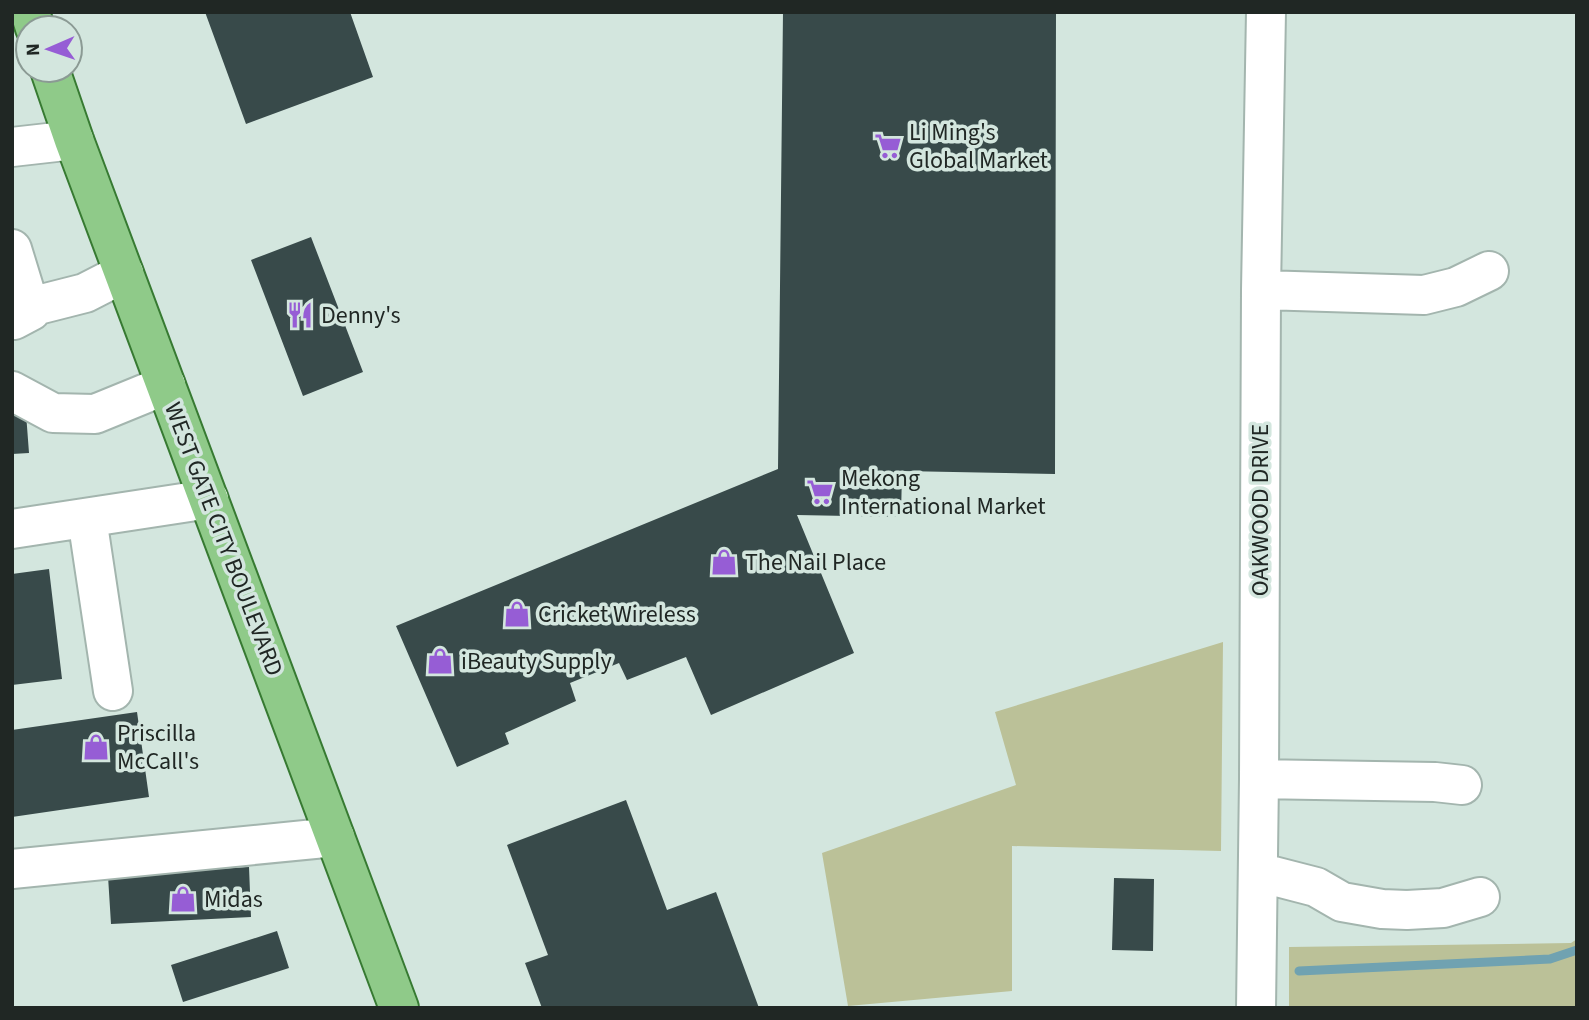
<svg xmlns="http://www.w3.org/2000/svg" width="1589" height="1020" font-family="'Source Sans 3',sans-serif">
  <rect width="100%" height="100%" fill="#d3e6de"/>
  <!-- green -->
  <path fill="#bbc198" d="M1223,642L1221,851L1012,846V991L848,1006L822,853L1016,785L995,712Z
    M1577,939V1008H1289V947L1571,943Z"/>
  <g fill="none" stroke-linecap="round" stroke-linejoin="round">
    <!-- stream -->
    <path stroke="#70a2b1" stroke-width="9" d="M1299,971L1550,959L1577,950"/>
  </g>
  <!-- building -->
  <path fill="#384a4a" d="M205,12H350L373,77L246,124Z
    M783,12H1056L1055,474L902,471L901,517L797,515L854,653L711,715L686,657L627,680L619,663L570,683L576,701L505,733L509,744L457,767L396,626L778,469Z
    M311,237L363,372L303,396L251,260Z
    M25,400L29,453L12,454V401Z
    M49,569L62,679L12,685V574Z
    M137,712L149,797L12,817V730Z
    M626,800L667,910L716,892L759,1008H542L525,963L548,955L507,845Z
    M249,867L251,917L111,924L108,876Z
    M1114,878L1154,879L1153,951L1112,950Z
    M277,931L289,968L183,1002L171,965Z"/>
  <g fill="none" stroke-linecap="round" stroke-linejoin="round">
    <!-- minor casing -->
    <g stroke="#a3b5ae" stroke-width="42">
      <path id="minor" d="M12,147L74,140
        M12,249L31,311L14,320
        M1261,290L1424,295L1456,287L1489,271
        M30,307L85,293L124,273
        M12,391L53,413L95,414L166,385
        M87,518L113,691
        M12,529L209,499
        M1259,779L1435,782L1462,785
        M12,869L335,837
        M1258,872L1316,887L1342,902L1382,909L1407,910L1443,908L1480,897
        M1256,1008L1259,779L1261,290L1266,12"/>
    </g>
    <!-- major casing -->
    <g stroke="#377a32" stroke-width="42">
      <path id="major" d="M30,12L35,28
        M50,70L74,140L399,1008"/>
    </g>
    <!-- minor -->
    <use href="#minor" stroke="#fff" stroke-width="38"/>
    <!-- major -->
    <use href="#major" stroke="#8fca89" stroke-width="38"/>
  </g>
  <!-- icons -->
  <defs>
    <g id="supermarket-bare" transform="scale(2.1)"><path d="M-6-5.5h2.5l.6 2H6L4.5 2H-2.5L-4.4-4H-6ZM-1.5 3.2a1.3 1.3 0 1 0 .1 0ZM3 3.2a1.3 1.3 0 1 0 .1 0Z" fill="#965dd5" stroke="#d3e6de" stroke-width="2.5" paint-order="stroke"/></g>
    <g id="restaurant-bare" transform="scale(2.1)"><path d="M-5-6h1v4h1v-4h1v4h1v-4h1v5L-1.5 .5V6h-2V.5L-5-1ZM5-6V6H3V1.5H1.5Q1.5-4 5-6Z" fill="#965dd5" stroke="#d3e6de" stroke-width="2.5" paint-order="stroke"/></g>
    <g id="shop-bare" transform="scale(2.1)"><path d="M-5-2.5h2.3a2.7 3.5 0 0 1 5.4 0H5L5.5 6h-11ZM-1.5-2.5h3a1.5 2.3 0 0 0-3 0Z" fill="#965dd5" stroke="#d3e6de" stroke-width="2.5" paint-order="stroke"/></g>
  </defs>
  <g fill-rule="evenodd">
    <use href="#supermarket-bare" x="888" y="146"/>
    <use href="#restaurant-bare" x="300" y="315"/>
    <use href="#supermarket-bare" x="820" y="492"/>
    <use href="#shop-bare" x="724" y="562"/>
    <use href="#shop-bare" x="517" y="614"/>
    <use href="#shop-bare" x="440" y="661"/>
    <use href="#shop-bare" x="96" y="747"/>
    <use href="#shop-bare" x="183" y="899"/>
  </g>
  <g text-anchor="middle" stroke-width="7" stroke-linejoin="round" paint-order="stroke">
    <!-- poi labels -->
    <g font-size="24" fill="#202724" stroke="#d3e6de" text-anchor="start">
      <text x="909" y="140">Li Ming's<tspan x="909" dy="28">Global Market</tspan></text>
      <text x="321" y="323">Denny's</text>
      <text x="841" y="486">Mekong<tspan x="841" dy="28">International Market</tspan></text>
      <text x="745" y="570">The Nail Place</text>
      <text x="538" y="622">Cricket Wireless</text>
      <text x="461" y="669">iBeauty Supply</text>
      <text x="117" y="741">Priscilla<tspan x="117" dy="28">McCall's</tspan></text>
      <text x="204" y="907">Midas</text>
    </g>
    <!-- street labels -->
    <g font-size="24" fill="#202724" stroke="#d3e6de">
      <text transform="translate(1260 510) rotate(-90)" y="8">OAKWOOD DRIVE</text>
      <text transform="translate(224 539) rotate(69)" y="8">WEST GATE CITY BOULEVARD</text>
    </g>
  </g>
  <!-- border -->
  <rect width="1589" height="1020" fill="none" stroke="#202724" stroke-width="28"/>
  <!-- north arrow -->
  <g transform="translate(49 49) rotate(268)"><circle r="33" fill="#d3e6de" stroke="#8b9a94" stroke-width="2"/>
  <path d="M0-5L12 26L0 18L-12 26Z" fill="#965dd5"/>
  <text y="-10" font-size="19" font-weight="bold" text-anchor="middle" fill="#202724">N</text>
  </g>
</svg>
